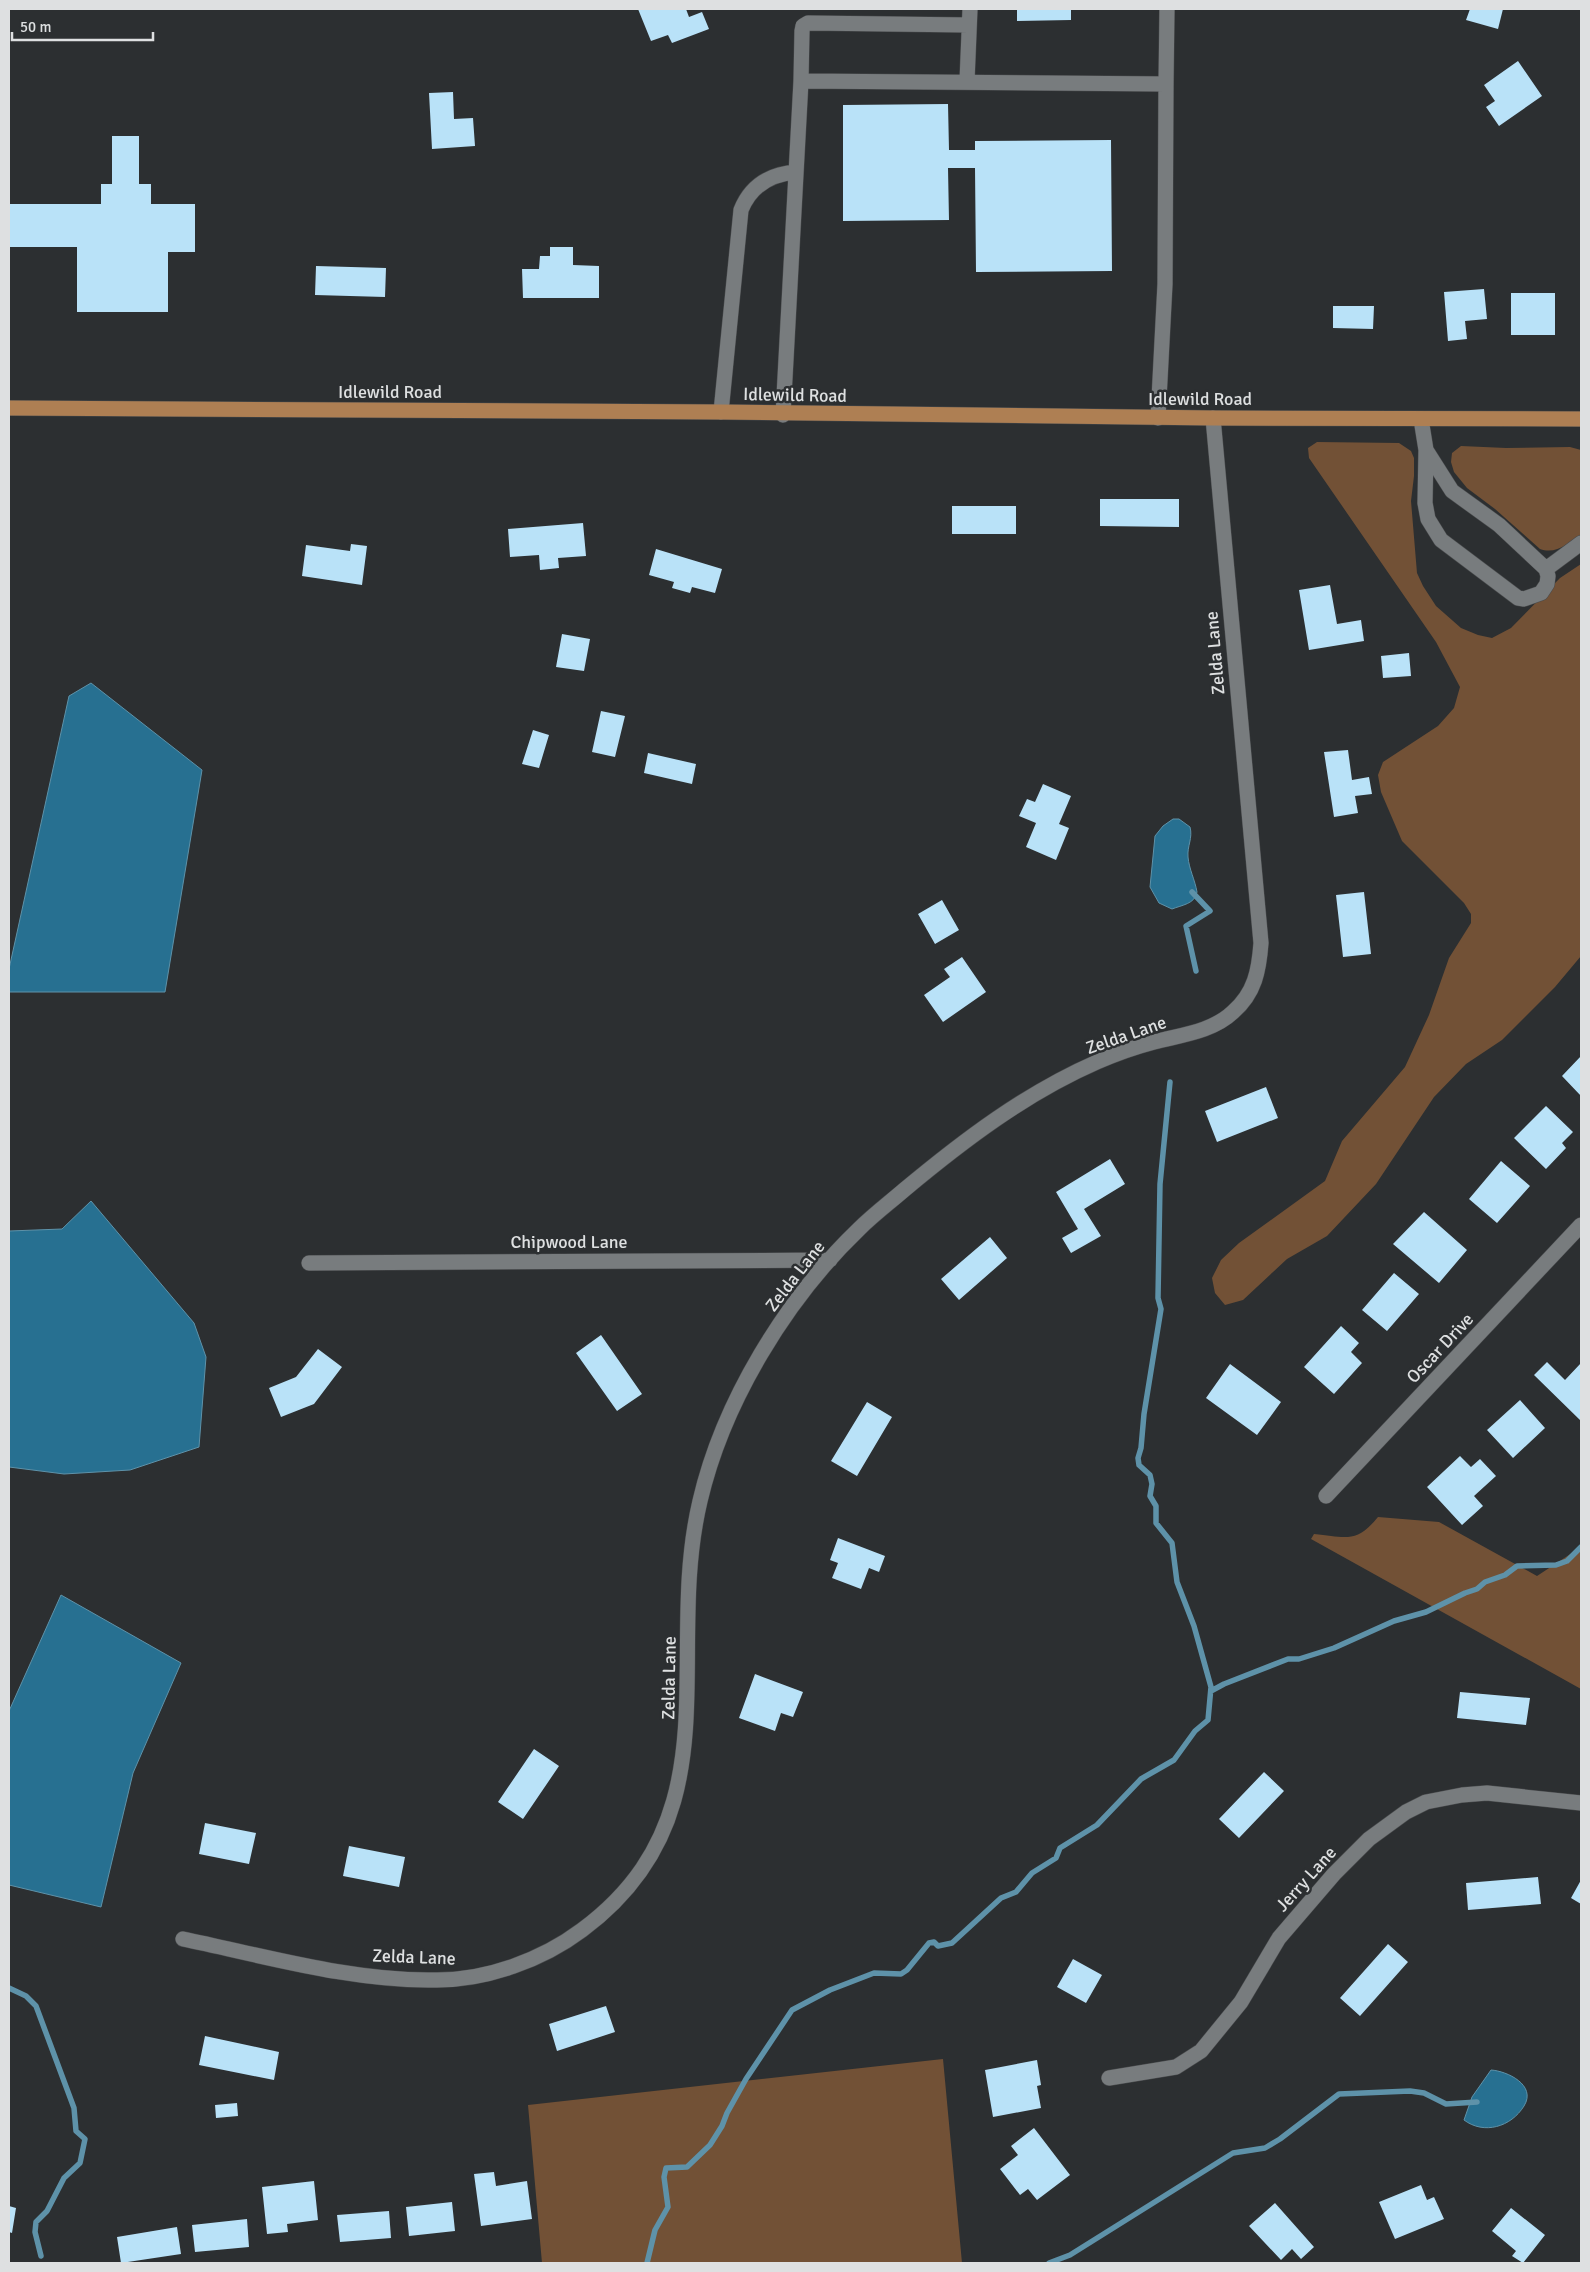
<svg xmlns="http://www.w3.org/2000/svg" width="1590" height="2272" font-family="Signika,sans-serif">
  <rect width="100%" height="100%" fill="#2c2f31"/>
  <!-- green -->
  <path fill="#725136" d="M1317,442L1399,443L1411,451L1414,458V476L1411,501L1417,573L1423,586L1436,606L1461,628L1478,635L1492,638L1511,628L1560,578L1581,564V956L1555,987L1502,1040L1466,1064L1434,1097L1376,1184L1327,1236L1287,1259L1243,1300L1225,1305L1215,1293L1212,1278L1221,1260L1239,1243L1325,1181L1342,1141L1405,1067L1429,1015L1449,958L1471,923V914L1464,903L1402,841L1381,792L1378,775L1383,762L1438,726L1454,708L1460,687L1436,642L1309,458L1308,448Z
    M1461,446L1506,448L1570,447L1581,450V534C1569,543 1556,555 1540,549L1495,509L1467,488L1454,472L1451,462L1452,453Z
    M1378,1517L1439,1522L1537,1576L1581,1547V1689L1311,1539L1314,1534C1346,1537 1356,1544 1378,1517Z
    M943,2059L962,2263H542L528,2105Z"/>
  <!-- water -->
  <path fill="#277091" stroke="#5e92a9" d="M91,683L202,770L165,992H9V969L69,696Z
    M1173,819H1179L1190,827C1193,838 1187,846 1188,857C1189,869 1195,880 1197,892C1195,904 1182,905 1172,909L1159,903L1150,887L1155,836L1163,826Z
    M91,1201L194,1323L206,1357L199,1447L130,1470L64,1474L9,1467V1231L62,1229Z
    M61,1595L181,1663L133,1773L101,1907L9,1885V1711Z
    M1491,2070C1507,2071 1537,2085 1524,2106C1511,2127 1484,2135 1464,2120L1472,2097Z"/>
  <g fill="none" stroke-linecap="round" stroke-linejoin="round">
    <!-- stream -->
    <path stroke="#5e92a9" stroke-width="5.5" d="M1192,892L1210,911L1186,926L1196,971
      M1211,1691L1224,1684L1288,1659H1299L1334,1648L1394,1621L1426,1612L1465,1593L1477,1589L1485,1582L1505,1575L1517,1566L1556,1565L1567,1561L1581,1547
      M9,1988L26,1996L36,2006L74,2108L76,2131L85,2139L80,2163L64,2178L47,2211L36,2222L35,2232L41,2256
      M647,2263L655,2230L668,2207L664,2177L666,2168L687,2167L710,2145L722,2126L727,2113L746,2079L792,2010L830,1990L874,1973L901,1974L907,1970L929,1943L934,1942L938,1946L952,1943L1001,1898L1016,1892L1032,1873L1056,1858L1060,1848L1097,1825L1141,1779L1174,1760L1195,1731L1208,1720L1211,1687L1194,1626L1177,1582L1172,1543L1156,1523V1506L1150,1496L1152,1484L1150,1475L1139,1465L1138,1458L1141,1448L1144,1414L1161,1309L1158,1298L1160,1184L1170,1082
      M1049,2263L1070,2255L1233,2153L1265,2148L1280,2139L1339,2094L1410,2091L1424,2093L1446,2104L1477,2102"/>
  </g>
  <!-- building -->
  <path fill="#b9e2f8" d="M638,9H686L689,17L702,12L709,29L672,43L668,35L651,41Z
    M1017,9H1071V20L1017,21Z
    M1470,9H1503L1498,29L1466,20Z
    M1518,61L1542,96L1499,126L1486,107L1495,101L1484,85Z
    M453,92L454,119L473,118L475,146L432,149L429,93Z
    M948,104L949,150H975V141L1111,140L1112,271L976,272L975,168H948L949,220L843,221V105Z
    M112,136H139V184H151V204H195V252H168V312H77V247H9V204H101V184H112Z
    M550,247H573V265L599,266V298H523L522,269H539L540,256H550Z
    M316,266L386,268L385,297L315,295Z
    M1484,289L1487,319L1465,321L1467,339L1448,341L1444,292Z
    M1511,293H1555V335H1511Z
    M1333,306H1374L1373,329L1333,328Z
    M1100,499H1179V527L1100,526Z
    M952,506H1016V534H952Z
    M583,523L586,556L558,558L559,568L540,570L539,555L510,557L508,529Z
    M351,544L367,546L362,585L302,576L306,545L350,551Z
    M656,549L722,569L715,593L692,587L690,593L672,588L674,582L649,575Z
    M1330,585L1337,624L1361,620L1364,641L1309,650L1299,590Z
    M562,634L590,639L584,671L556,667Z
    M1409,653L1411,676L1383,678L1381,656Z
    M601,711L625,716L615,757L592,752Z
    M533,730L549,735L539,768L522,764Z
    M1348,750L1352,780L1369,777L1372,794L1355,796L1358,813L1334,817L1324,752Z
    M648,753L696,764L692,784L644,773Z
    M1043,784L1071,796L1059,824L1069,828L1056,860L1026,847L1036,823L1019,816L1027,799L1035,802Z
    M1364,892L1371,954L1343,957L1336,895Z
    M942,900L959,930L935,944L918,914Z
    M962,957L986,992L943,1022L924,995L950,977L944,969Z
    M1581,1056V1096L1562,1076Z
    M1266,1087L1278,1118L1217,1142L1205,1111Z
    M1546,1106L1573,1132L1562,1143L1566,1148L1546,1169L1514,1138Z
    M1110,1159L1125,1184L1084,1209L1101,1236L1071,1253L1062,1238L1078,1229L1056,1192Z
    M1501,1161L1530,1186L1497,1223L1469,1199Z
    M1424,1212L1467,1250L1439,1283L1393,1244Z
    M990,1237L1007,1258L959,1300L941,1279Z
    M1394,1273L1419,1294L1387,1331L1362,1310Z
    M1341,1326L1359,1343L1351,1352L1362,1363L1334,1394L1304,1367Z
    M601,1335L642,1394L617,1411L576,1353Z
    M318,1349L342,1367L314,1404L281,1417L269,1388L296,1377Z
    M1547,1362L1565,1380L1581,1363V1421L1534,1375Z
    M1230,1364L1281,1402L1257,1435L1206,1398Z
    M1520,1400L1545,1428L1513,1458L1487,1430Z
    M867,1402L892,1417L857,1476L831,1461Z
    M1460,1456L1471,1467L1480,1459L1496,1476L1474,1496L1483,1506L1462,1525L1427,1487Z
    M838,1538L885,1556L879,1572L869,1568L861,1589L832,1578L838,1563L830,1560Z
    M755,1674L803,1692L793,1717L781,1713L775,1731L739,1718Z
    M1460,1692L1530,1698L1526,1725L1457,1718Z
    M534,1749L559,1766L523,1819L498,1802Z
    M1264,1772L1284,1791L1239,1838L1219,1819Z
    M205,1823L256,1833L249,1864L199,1854Z
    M349,1846L405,1857L399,1887L343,1876Z
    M1538,1877L1541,1904L1468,1910L1466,1883Z
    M1581,1880V1904L1571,1898Z
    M1388,1944L1408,1962L1360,2016L1340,1998Z
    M1073,1959L1102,1975L1086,2003L1057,1987Z
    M606,2006L615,2032L557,2051L549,2024Z
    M205,2036L279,2052L274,2080L199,2065Z
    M1037,2060L1041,2085L1037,2086L1041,2108L993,2117L985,2070Z
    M237,2103L238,2116L216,2118L215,2105Z
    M1034,2128L1070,2175L1037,2200L1028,2189L1020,2195L1000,2169L1018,2155L1011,2146Z
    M494,2172L496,2186L527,2181L532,2219L481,2226L474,2174Z
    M314,2181L318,2220L287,2224L288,2232L267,2234L262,2187Z
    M1421,2185L1427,2200L1434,2197L1444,2219L1395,2239L1379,2202Z
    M452,2202L455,2231L409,2236L406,2207Z
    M1275,2203L1314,2247L1301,2259L1292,2249L1281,2260L1249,2226Z
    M9,2206L16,2208L12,2233L9,2232Z
    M1511,2208L1545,2235L1523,2263L1512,2256L1516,2251L1492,2231Z
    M389,2211L391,2238L340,2242L337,2215Z
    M247,2219L249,2247L195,2252L192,2225Z
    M177,2227L181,2254L121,2263L117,2237Z"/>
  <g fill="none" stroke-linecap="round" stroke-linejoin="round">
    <!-- minor casing -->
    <g stroke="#494b4d" stroke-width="16">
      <path id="minor" d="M801,81L802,31L803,26L808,23L969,25
        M967,81L970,9
        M1166,84L1167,9
        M721,412L741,210C751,185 771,174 796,172
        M783,415L801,81L1166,84L1165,284L1158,418
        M1421,419L1426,450L1425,503L1428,519L1441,540L1518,598L1524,599L1541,593L1547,584L1548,576L1546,569L1499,525L1452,491L1426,450
        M1546,569L1581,543
        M309,1263L830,1260
        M1326,1496L1581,1225
        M183,1939C265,1956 354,1982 437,1980C487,1980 542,1960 582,1930C737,1815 663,1657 700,1501C723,1402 786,1299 859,1229C873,1215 889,1203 904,1190C964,1140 1026,1093 1097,1062C1115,1054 1135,1047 1154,1042C1180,1035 1212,1032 1233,1012C1255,993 1259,970 1261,943L1213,418
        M1109,2078L1176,2067L1201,2051L1241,2002L1279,1938L1334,1874L1369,1839L1406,1812L1426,1802L1462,1795L1487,1793L1581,1803"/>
    </g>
    <!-- major casing -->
    <g stroke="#494b4d" stroke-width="16">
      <path id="major" d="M9,408L721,412L1213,418L1581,419"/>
    </g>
    <!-- minor -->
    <use href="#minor" stroke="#787c7e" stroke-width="15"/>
    <!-- major -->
    <use href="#major" stroke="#ae7f53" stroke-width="15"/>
  </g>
  <g text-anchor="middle" stroke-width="5" stroke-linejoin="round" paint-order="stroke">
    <!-- street labels -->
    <g font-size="18" fill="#dee0e1" stroke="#2c2f31">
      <text x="390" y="398">Idlewild Road</text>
      <text transform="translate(795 395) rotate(1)" y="6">Idlewild Road</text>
      <text x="1200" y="405">Idlewild Road</text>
      <text transform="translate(1215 653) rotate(-95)" y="6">Zelda Lane</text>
      <text transform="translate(1126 1035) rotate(-19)" y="6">Zelda Lane</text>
      <text x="569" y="1248">Chipwood Lane</text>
      <text transform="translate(795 1276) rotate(-52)" y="6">Zelda Lane</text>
      <text transform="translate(1440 1348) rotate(-47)" y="6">Oscar Drive</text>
      <text transform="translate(669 1678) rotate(-89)" y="6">Zelda Lane</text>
      <text transform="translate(1306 1879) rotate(-48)" y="6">Jerry Lane</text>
      <text transform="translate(414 1957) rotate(2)" y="6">Zelda Lane</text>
    </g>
  </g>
  <!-- border -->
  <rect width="1590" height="2272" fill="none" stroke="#dee0e1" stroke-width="20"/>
  <!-- scale -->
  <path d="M12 32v8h141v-8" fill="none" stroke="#dee0e1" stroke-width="2.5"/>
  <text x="20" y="32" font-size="15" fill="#dee0e1" stroke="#2c2f31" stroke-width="4" paint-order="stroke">50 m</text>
</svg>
